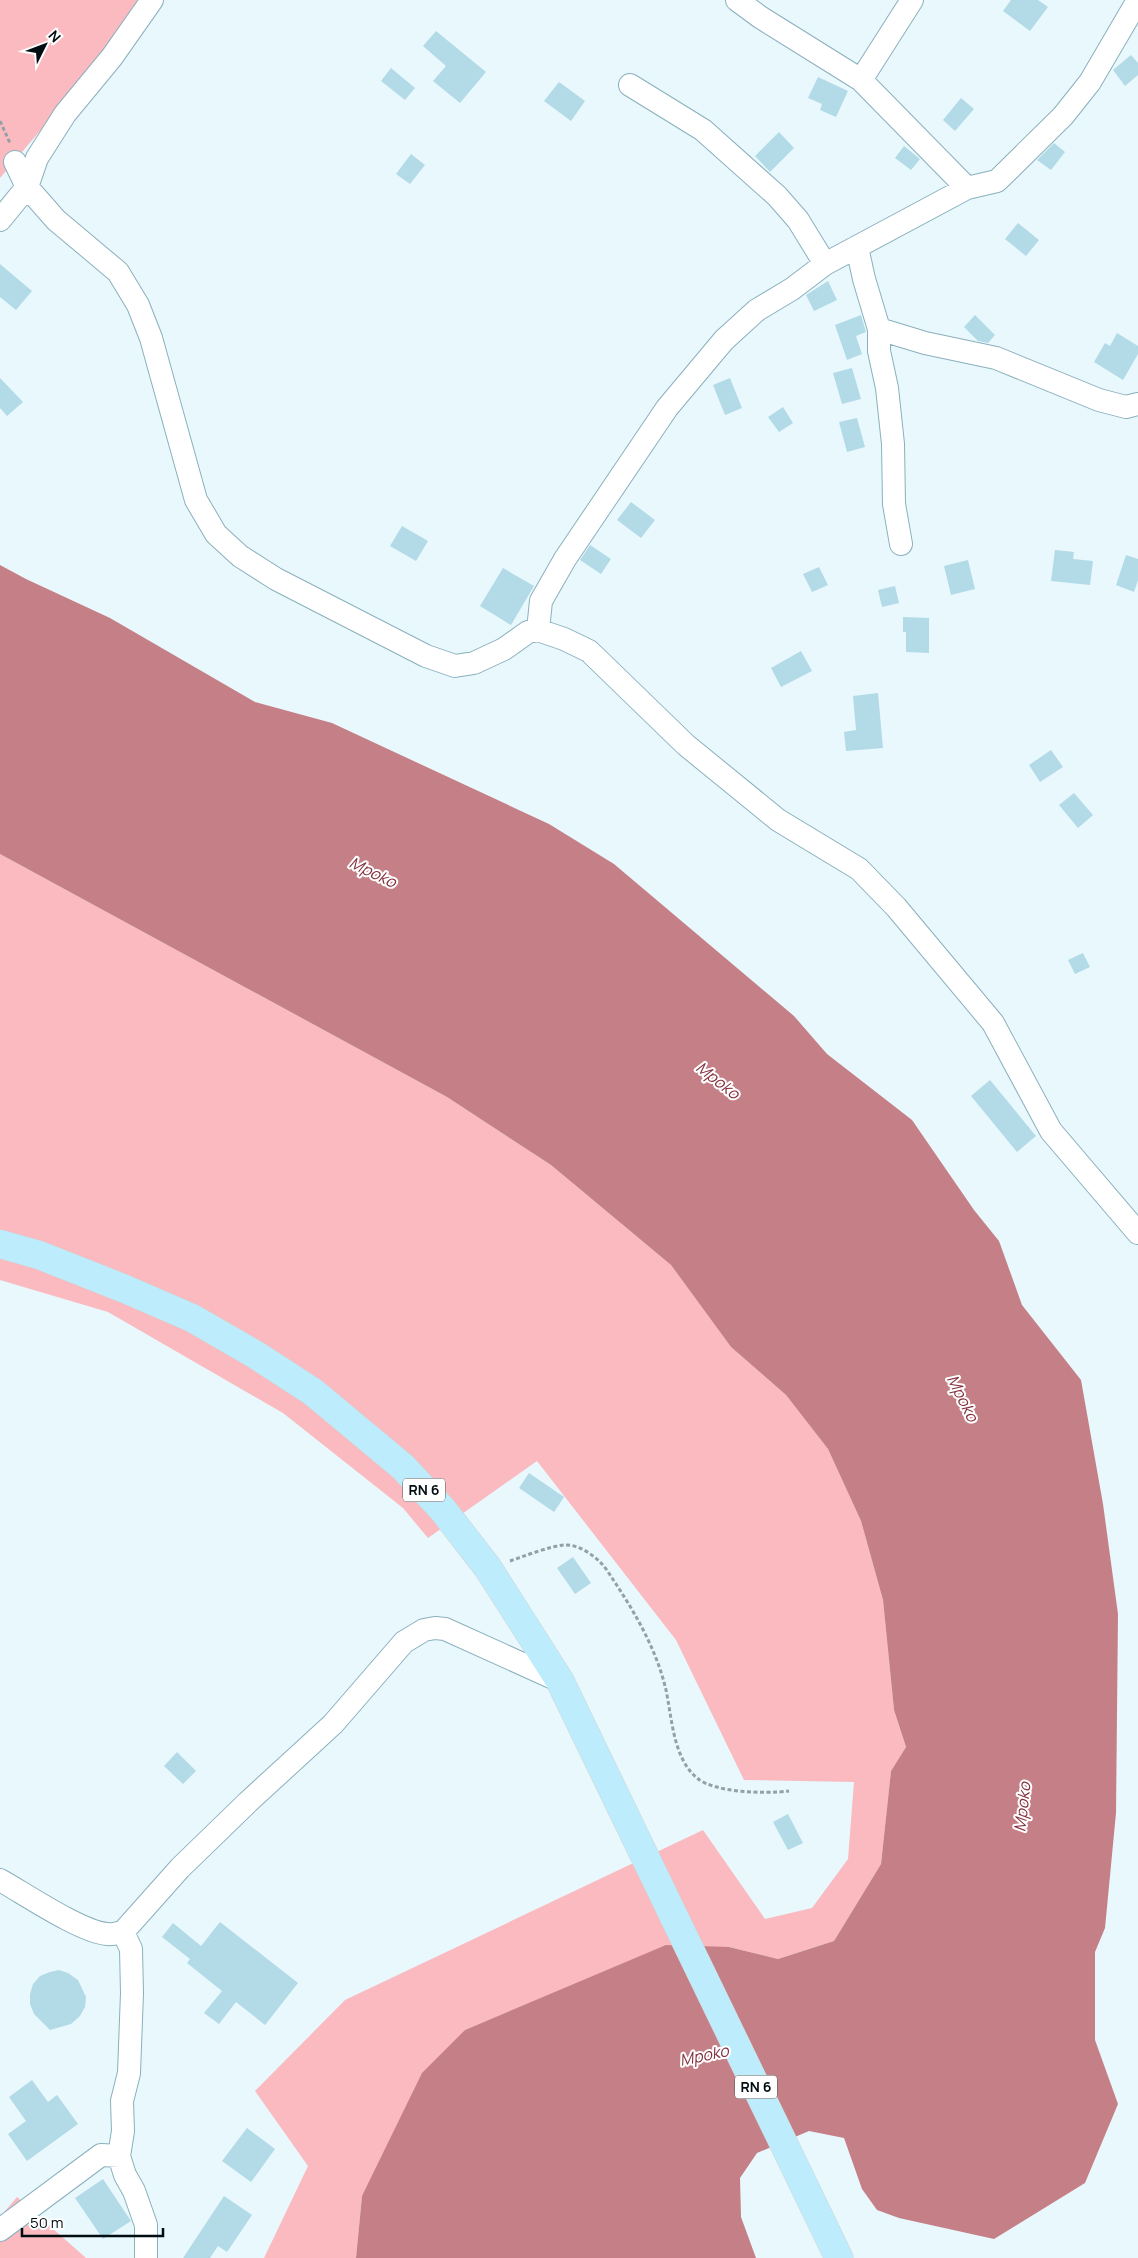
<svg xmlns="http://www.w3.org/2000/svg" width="1138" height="2258" font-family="Manrope,sans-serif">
  <rect width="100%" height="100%" fill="#e8f8fd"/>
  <!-- green -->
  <path fill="#fababf" d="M0,0H151L0,178Z
    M0,854L447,1097L551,1165L671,1265L731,1347L786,1395L828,1449L861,1521L883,1600L894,1710L906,1747L891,1771L881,1864L834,1941L778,1959L729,1947L527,2005L465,2030L362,2196L356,2258H264L308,2166L255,2091L345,2000L703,1830L765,1919L812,1908L848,1859L854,1782L744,1780L676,1640L537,1461L428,1538L403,1508L283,1413L108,1312L0,1280Z
    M17,2197L86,2258H0V2217Z"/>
  <!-- water -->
  <path fill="#c48086" d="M0,565L26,579L110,618L255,702L332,723L549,824L614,864L794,1016L827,1054L912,1120L974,1210L999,1241L1022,1305L1081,1380L1103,1504L1118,1614L1116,1813L1105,1928L1095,1952V2040L1118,2104L1085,2183L994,2239L899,2218L877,2210L862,2189L844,2138L809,2131L757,2153L740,2178L741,2217L756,2258H356L362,2196L422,2073L465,2030L666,1945L729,1947L778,1959L834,1941L881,1864L891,1771L906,1747L894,1710L883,1600L861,1521L828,1449L786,1395L731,1347L671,1265L551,1165L447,1097L0,854Z"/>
  <!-- building -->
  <path fill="#b3dae7" d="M1011,0H1038L1048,7L1030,31L1003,11Z
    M436,31L486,72L460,103L433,81L446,66L423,46Z
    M1131,55L1138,63V75L1125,86L1113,70Z
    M391,68L415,88L405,100L381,81Z
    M818,77L848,91L836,117L820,110L822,104L808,98Z
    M559,82L585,101L571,121L544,101Z
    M961,98L974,109L955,131L943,120Z
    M779,132L794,148L770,172L755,156Z
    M1054,143L1065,152L1051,170L1037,160Z
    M904,146L920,159L911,170L895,158Z
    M411,154L425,165L410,184L396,174Z
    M1018,223L1039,240L1026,256L1005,239Z
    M0,264L32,291L16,310L0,297Z
    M828,281L837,300L814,311L806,295Z
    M861,315L866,332L856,336L862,354L847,360L835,325Z
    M975,315L995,335L988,343L978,341L964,327Z
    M1117,333L1138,346V354L1123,380L1094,362L1105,343L1110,346Z
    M852,368L861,399L842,404L833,373Z
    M0,378L23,402L7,416L0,408Z
    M730,378L742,408L725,415L713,385Z
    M783,407L793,423L779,432L768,417Z
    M857,418L865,447L847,452L839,422Z
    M631,502L655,520L641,538L617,520Z
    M402,526L428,541L416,561L390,546Z
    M590,545L611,559L601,574L580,560Z
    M1055,550L1074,552L1073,559L1093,561L1090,585L1051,581Z
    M1126,555L1138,559V580L1134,592L1116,585Z
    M968,560L975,589L951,595L944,566Z
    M819,567L828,585L812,592L803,574Z
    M503,568L534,586L511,625L480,606Z
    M895,586L899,603L882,607L878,590Z
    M903,617L929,618V653L906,652V632H903Z
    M801,651L812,671L781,687L771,668Z
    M878,693L883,748L846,751L844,732L856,730L853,696Z
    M1051,750L1063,767L1040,782L1029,765Z
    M1074,793L1093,815L1078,828L1059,805Z
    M1083,953L1090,967L1075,974L1068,960Z
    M990,1080L1036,1136L1017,1152L971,1096Z
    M529,1473L564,1497L554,1512L519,1488Z
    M573,1557L591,1583L575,1594L557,1568Z
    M177,1752L196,1771L183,1784L164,1766Z
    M788,1814L803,1843L788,1850L773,1822Z
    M220,1922L298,1983L265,2025L236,2002L219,2024L204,2013L222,1991L187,1963L190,1959L162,1937L173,1923L201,1946Z
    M59,1970L68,1973L78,1980L86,1997L85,2007L80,2016L71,2024L50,2030L34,2014L30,2004V1994L33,1984L40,1976L50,1972Z
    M32,2080L48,2102L57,2095L78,2124L27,2161L8,2134L26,2121L9,2097Z
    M247,2128L275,2149L251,2182L222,2161Z
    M103,2179L131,2221L103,2239L75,2198Z
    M224,2196L252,2215L227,2252L218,2246L210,2258H183Z"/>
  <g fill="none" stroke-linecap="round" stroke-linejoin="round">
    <!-- minor casing -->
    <g stroke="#8ab0bd" stroke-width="24">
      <path id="minor" d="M152,0L112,57L65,114L37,158L27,187L56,220L118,272L138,305L151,338L196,500L216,534L240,556L276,579L426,656L455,666L474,663L504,649L528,632L538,630L564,639L589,651L686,745L778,820L859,869L896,907L993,1023L1051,1131L1138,1233
        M737,0L760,17L861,80L967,188
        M861,80L912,0
        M630,85L703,130L777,196L798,220L825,264
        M0,220L27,187L15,162
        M857,247L864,279L879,329V351L887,388L893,444L894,504L901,544
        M879,329L925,343L996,358L1099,400L1126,407L1138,404
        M538,630L541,601L565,559L667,408L724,340L757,310L792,289L825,264L967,188L997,181L1063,116L1090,82L1138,0
        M0,1880C25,1894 81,1932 107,1934C112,1935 118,1933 123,1932L180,1868L248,1802L333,1724L404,1642L424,1630L435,1628L445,1629L560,1681
        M123,1932L131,1949L132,1993L129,2073L122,2101L123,2131L119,2156L125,2175L134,2191L146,2225V2258
        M0,2230L101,2155L119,2156"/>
    </g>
    <!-- major casing -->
    <g stroke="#d1d3d4" stroke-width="29">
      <path id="major" d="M0,1244L39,1255L125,1289L192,1318L256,1355L313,1392L403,1467L443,1510L488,1568L560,1681L839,2258"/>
    </g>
    <!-- path -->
    <path stroke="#93a1a6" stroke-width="3" stroke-dasharray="4 2.5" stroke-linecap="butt" d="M0,121L10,143
      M510,1561C524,1556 551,1546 564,1545C578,1544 592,1554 601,1563C606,1568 610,1575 614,1581C636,1614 657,1651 666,1690C672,1718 673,1758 697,1778C715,1793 766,1794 789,1791"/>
    <!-- minor -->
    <use href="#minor" stroke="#fff" stroke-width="22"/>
    <!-- major -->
    <use href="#major" stroke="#bdedfd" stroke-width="28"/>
  </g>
  <g text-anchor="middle" stroke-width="4" stroke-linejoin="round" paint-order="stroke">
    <!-- shield labels -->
    <g fill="#fff" stroke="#4e5659" stroke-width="1">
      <rect x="403" y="1478.5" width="42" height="23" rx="4"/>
      <rect x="735" y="2075.5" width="42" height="23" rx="4"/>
    </g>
    <g font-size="14" font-weight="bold" fill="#020d12">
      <text x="424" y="1495">RN 6</text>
      <text x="756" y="2092">RN 6</text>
    </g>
    <!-- water labels -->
    <g font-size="16" font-style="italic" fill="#84303d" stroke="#fff">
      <text transform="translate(373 872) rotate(26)" y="6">Mpoko</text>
      <text transform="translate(718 1080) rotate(38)" y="6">Mpoko</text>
      <text transform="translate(963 1398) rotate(63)" y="6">Mpoko</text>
      <text transform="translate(1022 1807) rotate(-84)" y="6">Mpoko</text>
      <text transform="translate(704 2055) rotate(-12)" y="6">Mpoko</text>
    </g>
  </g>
  <!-- north arrow -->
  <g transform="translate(45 45) rotate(48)" stroke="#ffffff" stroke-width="4" paint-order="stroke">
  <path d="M0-4L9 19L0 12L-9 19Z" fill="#020d12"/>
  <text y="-8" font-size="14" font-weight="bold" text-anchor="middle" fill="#020d12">N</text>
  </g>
  <!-- scale -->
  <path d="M22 2228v8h141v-8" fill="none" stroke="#020d12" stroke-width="2.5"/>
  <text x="30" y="2228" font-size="15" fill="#020d12" stroke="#ffffff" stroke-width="4" paint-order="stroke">50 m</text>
</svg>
